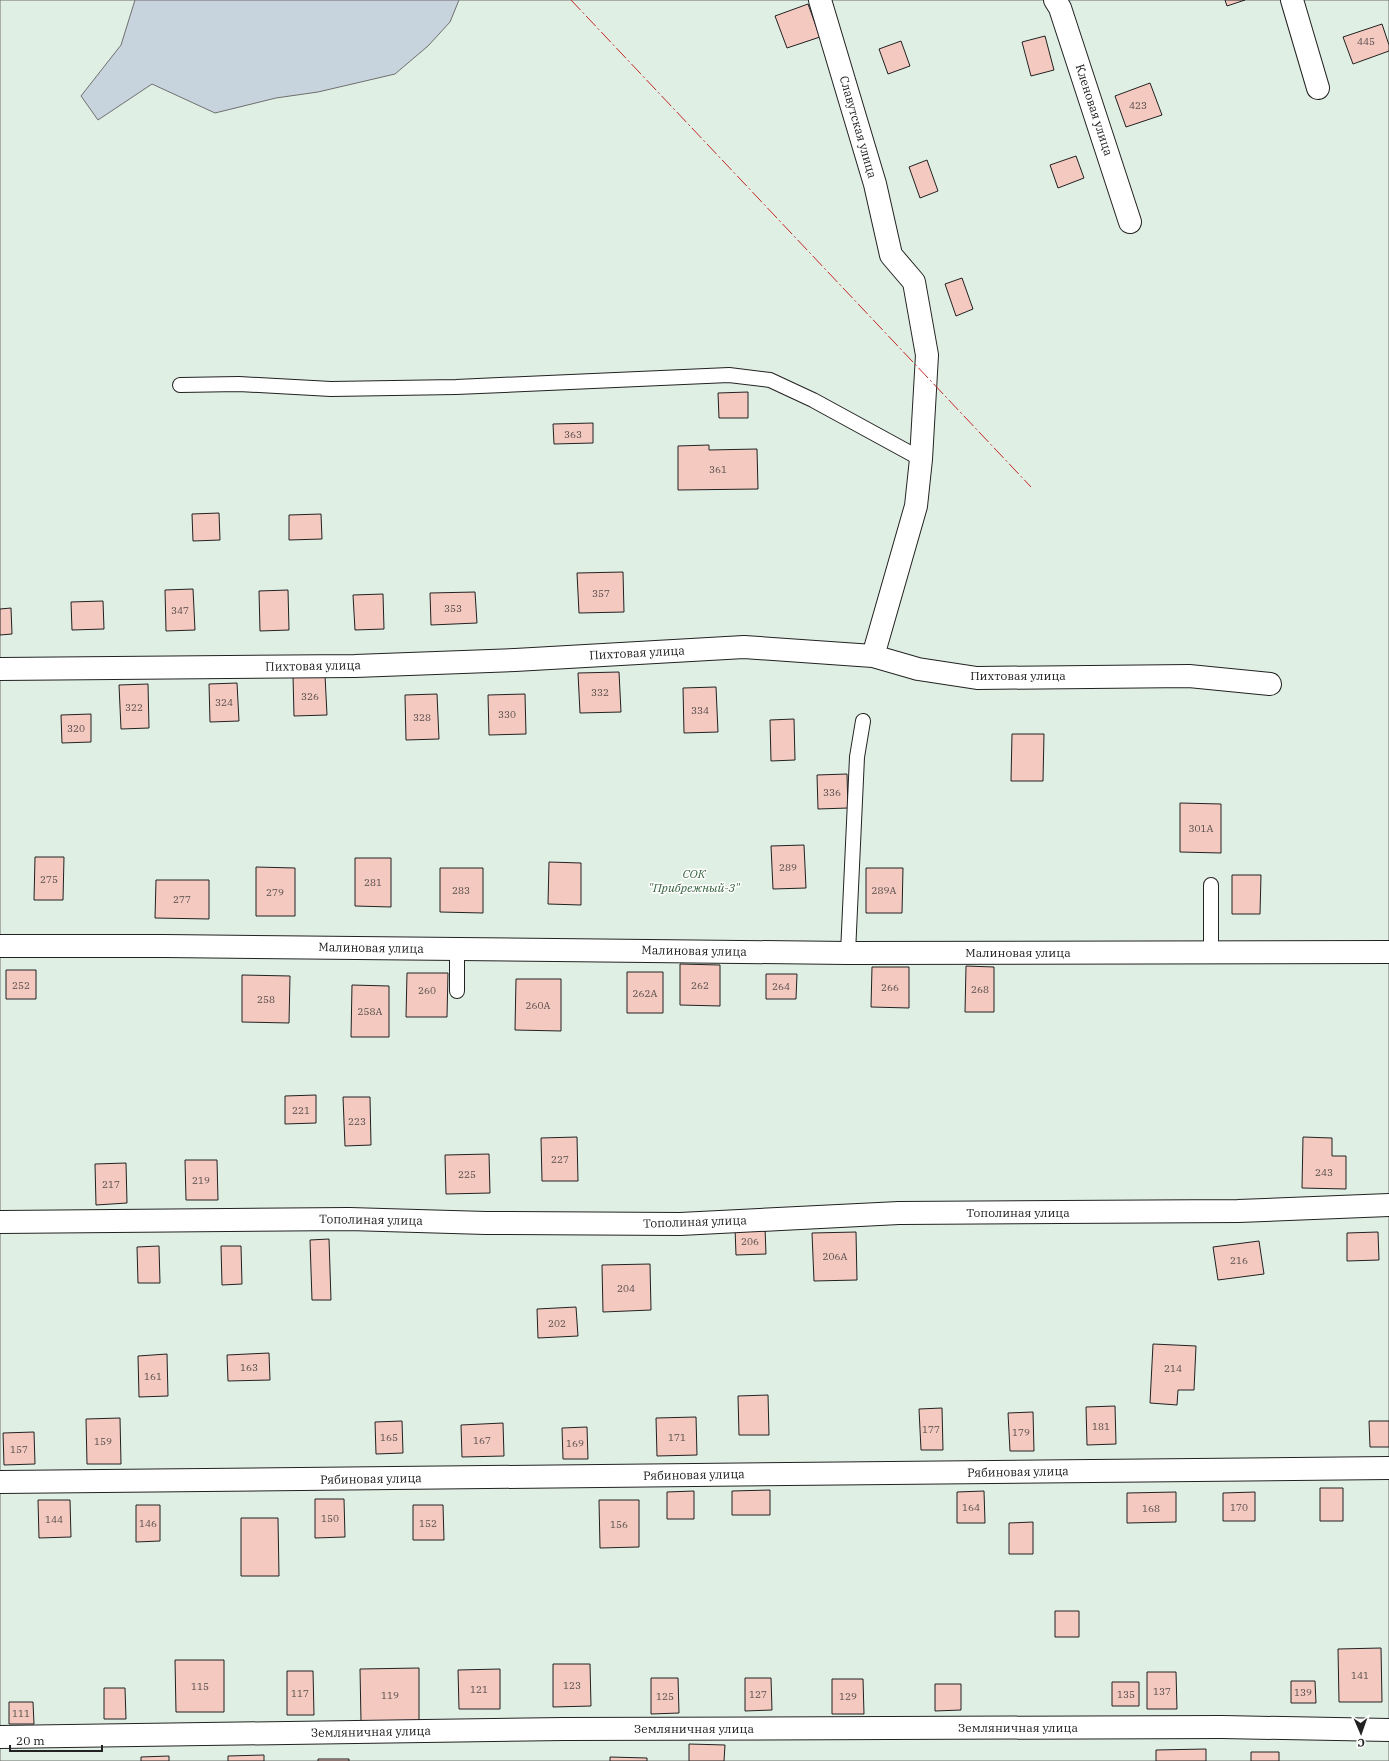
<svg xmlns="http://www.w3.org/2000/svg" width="1389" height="1761" font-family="'IBM Plex Serif',serif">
  <rect width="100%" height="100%" fill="#fff"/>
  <!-- green -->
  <path fill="#e0efe3" stroke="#6f6f6f" d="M0,0H1389V1761H0Z"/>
  <!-- water -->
  <path fill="#c7d3dd" stroke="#6f6f6f" d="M135,0H459L450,22L428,46L395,74L318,92L276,98L215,113L152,84L98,120L81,96L121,45Z"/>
  <!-- building -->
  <path fill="#f3c9c0" stroke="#222" d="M1225,0H1245L1227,6Z
    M808,4L820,37L787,48L775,16Z
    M1382,24L1389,45V51L1353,64L1343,37Z
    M1045,36L1054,70L1031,76L1022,42Z
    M901,41L910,66L888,74L879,49Z
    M1150,83L1162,115L1126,127L1115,96Z
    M1076,156L1084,178L1058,188L1050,165Z
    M927,160L938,191L920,198L909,167Z
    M962,278L973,309L956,316L945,284Z
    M748,392V418H719L718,393Z
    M593,423V443L554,444L553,424Z
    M709,445V450L757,449L758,489L678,490V446Z
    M219,513L220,540L193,541L192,514Z
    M321,514L322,539L289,540V515Z
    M623,572L624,612L579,613L577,573Z
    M193,589L195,630L166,631L165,590Z
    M288,590L289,630L260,631L259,591Z
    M475,592L477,623L431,625L430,593Z
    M383,594L384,629L355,630L353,595Z
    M103,601L104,629L72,630L71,602Z
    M11,608L12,634L0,635V609Z
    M619,672L621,712L580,713L578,673Z
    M325,675L327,715L294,716L293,676Z
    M237,683L239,721L210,722L209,684Z
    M148,684L149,728L121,729L119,685Z
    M716,687L718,732L684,733L683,688Z
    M437,694L439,739L406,740L405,695Z
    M525,694L526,734L489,735L488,695Z
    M91,714V742L62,743L61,715Z
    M794,719L795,760L771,761L770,720Z
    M1012,734H1044L1043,781H1011Z
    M847,774L848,808L818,809L817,775Z
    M1180,803L1221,804V853L1180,852Z
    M804,845L806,888L773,889L771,846Z
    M35,857H64L63,900H34Z
    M355,858H391V907L355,906Z
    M549,862L581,863V905L548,904Z
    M256,867L295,868V916H256Z
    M440,868H483V913L440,912Z
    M866,868H903L902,913H866Z
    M1232,875H1261L1260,914H1232Z
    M156,880H209V919L155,918Z
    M680,964L720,965V1006L680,1005Z
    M966,966L994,967V1012H965Z
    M872,967H909V1008L871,1007Z
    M6,970H36V999H6Z
    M627,972H663V1013H627Z
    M407,973H448L447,1017H406Z
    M766,974H797L796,999H766Z
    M242,975L290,976L289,1023L242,1022Z
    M516,979H561V1031L515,1030Z
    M352,985L389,986V1037H351Z
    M316,1095V1123L285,1124V1096Z
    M343,1097H370L371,1145L345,1146Z
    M577,1137L578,1181H542L541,1138Z
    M1303,1137L1332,1138V1156H1346V1189L1302,1188Z
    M489,1154L490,1193L446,1194L445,1155Z
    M185,1160H217L218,1200H186Z
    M126,1163L127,1203L96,1205L95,1164Z
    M735,1228H765L766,1254L736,1255Z
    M856,1232L857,1280L814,1281L812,1233Z
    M1378,1232L1379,1260L1347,1261V1233Z
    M329,1239L331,1300H312L310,1240Z
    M1259,1241L1264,1274L1218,1280L1213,1247Z
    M159,1246L160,1283H138L137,1247Z
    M221,1246H241L242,1284L222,1285Z
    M650,1264L651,1310L603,1312L602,1265Z
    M576,1307L578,1336L538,1338L537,1309Z
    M1153,1344L1196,1346L1194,1390H1178L1177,1405L1150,1403Z
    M269,1353L270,1380L228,1381L227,1355Z
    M167,1354L168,1396L139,1397L138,1356Z
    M768,1395L769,1435H739L738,1396Z
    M1115,1406L1116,1444L1087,1445L1086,1407Z
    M942,1408L943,1450H921L919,1409Z
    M1033,1412L1034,1451H1010L1008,1413Z
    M696,1417L697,1455L657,1456L656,1418Z
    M120,1418L121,1464H87L86,1419Z
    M402,1421L403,1453L376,1454L375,1422Z
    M1369,1421H1389V1447H1370Z
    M503,1423L504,1456L462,1457L461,1425Z
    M587,1427L588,1459H563L562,1428Z
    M34,1432L35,1464L4,1465L3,1433Z
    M1320,1488H1343V1521H1320Z
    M770,1490V1515H732V1491Z
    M694,1491V1519H667V1492Z
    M984,1491L985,1523H957V1492Z
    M1176,1492V1522L1127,1523V1493Z
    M1255,1492V1521H1223V1493Z
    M315,1499H344L345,1537L315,1538Z
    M38,1500H70L71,1537L39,1538Z
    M599,1500H639V1547L600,1548Z
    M136,1505H160V1541L136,1542Z
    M413,1505H443L444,1540H413Z
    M241,1518H278L279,1576H241Z
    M1033,1522V1554H1009V1523Z
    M1055,1611H1079V1637H1055Z
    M1381,1648L1382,1702H1339L1338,1649Z
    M175,1660H224V1712H176Z
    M553,1664H590L591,1706L553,1707Z
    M419,1668V1721L361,1722L360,1669Z
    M500,1669V1709H459L458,1670Z
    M287,1671H313L314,1715H287Z
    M1147,1672H1176L1177,1709H1147Z
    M651,1678H678L679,1713L651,1714Z
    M745,1678H771L772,1710L745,1711Z
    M832,1679H863L864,1714H832Z
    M1291,1681H1315L1316,1703H1291Z
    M1112,1682H1139V1706H1112Z
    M935,1684H961V1710L935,1711Z
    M104,1688H125L126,1719H104Z
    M9,1702H33L34,1724H9Z
    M689,1744L725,1745L724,1761H689Z
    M1206,1749V1761H1156V1750Z
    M1251,1752H1279V1761H1251Z
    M264,1755V1761H228V1756Z
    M169,1756V1761H141V1757Z
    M610,1757L647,1758V1761H610Z
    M318,1759H349V1761H318Z"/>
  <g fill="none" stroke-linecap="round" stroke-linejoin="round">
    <!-- lane casing -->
    <g stroke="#222" stroke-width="16">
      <path id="lane" d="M180,385L239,384L331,389L456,387L729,375L770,380L813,400L921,459
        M1211,952V885
        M848,953L857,757L863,721
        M457,991V949"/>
    </g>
    <!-- street casing -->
    <g stroke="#222" stroke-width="24">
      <path id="street" d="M820,0L875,184L891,255L914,282L927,355L921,459L916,506L873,656
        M1055,0L1060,8L1130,222
        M1292,0L1318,88
        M0,669L355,666L515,660L744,647L873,656L918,669L977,678L1189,676L1270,684
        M0,946H164L848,953L1389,952
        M0,1222L349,1219L486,1223L680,1224L899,1213L1238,1211L1389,1205
        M0,1482L1389,1468
        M0,1737L564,1729L1222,1727L1389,1730"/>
    </g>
    <!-- lane -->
    <use href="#lane" stroke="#fff" stroke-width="14"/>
    <!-- street -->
    <use href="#street" stroke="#fff" stroke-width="22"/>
    <!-- power -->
    <path stroke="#c62828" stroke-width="1" stroke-dasharray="14 3 2 3" stroke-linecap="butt" d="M571,0L1031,487"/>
  </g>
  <g text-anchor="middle" stroke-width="3" stroke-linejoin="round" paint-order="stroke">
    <!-- number labels -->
    <g font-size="10" fill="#564c4a">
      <text x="1366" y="45">445</text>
      <text x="1138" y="109">423</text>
      <text x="573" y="438">363</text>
      <text x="718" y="473">361</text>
      <text x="601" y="597">357</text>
      <text x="453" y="612">353</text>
      <text x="180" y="614">347</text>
      <text x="600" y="696">332</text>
      <text x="310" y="700">326</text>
      <text x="224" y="706">324</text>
      <text x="134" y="711">322</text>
      <text x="700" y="714">334</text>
      <text x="507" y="718">330</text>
      <text x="422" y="721">328</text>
      <text x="76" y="732">320</text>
      <text x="832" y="796">336</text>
      <text x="1201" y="832">301А</text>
      <text x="788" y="871">289</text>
      <text x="49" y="883">275</text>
      <text x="373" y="886">281</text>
      <text x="461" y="894">283</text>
      <text x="884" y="894">289А</text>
      <text x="275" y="896">279</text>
      <text x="182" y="903">277</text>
      <text x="21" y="989">252</text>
      <text x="700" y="989">262</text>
      <text x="781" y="990">264</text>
      <text x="890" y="991">266</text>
      <text x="980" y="993">268</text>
      <text x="427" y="994">260</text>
      <text x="645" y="997">262А</text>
      <text x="266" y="1003">258</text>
      <text x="538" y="1009">260А</text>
      <text x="370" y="1015">258А</text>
      <text x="301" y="1114">221</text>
      <text x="357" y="1125">223</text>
      <text x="560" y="1163">227</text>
      <text x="1324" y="1176">243</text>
      <text x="467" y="1178">225</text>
      <text x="201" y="1184">219</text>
      <text x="111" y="1188">217</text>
      <text x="750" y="1245">206</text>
      <text x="835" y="1260">206А</text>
      <text x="1239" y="1264">216</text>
      <text x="626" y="1292">204</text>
      <text x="557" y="1327">202</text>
      <text x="249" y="1371">163</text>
      <text x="1173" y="1372">214</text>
      <text x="153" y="1380">161</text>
      <text x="1101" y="1430">181</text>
      <text x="931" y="1433">177</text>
      <text x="1021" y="1436">179</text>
      <text x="389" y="1441">165</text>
      <text x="677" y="1441">171</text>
      <text x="482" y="1444">167</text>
      <text x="103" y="1445">159</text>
      <text x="575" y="1447">169</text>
      <text x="19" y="1453">157</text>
      <text x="971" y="1511">164</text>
      <text x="1239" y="1511">170</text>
      <text x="1151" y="1512">168</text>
      <text x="330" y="1522">150</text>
      <text x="54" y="1523">144</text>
      <text x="148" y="1527">146</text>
      <text x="428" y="1527">152</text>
      <text x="619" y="1528">156</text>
      <text x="1360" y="1679">141</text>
      <text x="572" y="1689">123</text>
      <text x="200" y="1690">115</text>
      <text x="479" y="1693">121</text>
      <text x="1162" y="1695">137</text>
      <text x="1303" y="1696">139</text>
      <text x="300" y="1697">117</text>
      <text x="758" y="1698">127</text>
      <text x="1126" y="1698">135</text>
      <text x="390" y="1699">119</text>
      <text x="665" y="1700">125</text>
      <text x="848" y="1700">129</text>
      <text x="21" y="1717">111</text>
    </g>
    <!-- street labels -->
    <g font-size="12" fill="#222" stroke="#fff">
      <text transform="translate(1094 110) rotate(72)" y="4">Кленовая улица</text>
      <text transform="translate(858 127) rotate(74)" y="4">Славутская улица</text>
      <text transform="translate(637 653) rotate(-3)" y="4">Пихтовая улица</text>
      <text transform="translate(313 666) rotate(-1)" y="4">Пихтовая улица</text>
      <text x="1018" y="680">Пихтовая улица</text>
      <text transform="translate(371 948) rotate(1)" y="4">Малиновая улица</text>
      <text transform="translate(694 951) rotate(1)" y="4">Малиновая улица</text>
      <text x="1018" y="957">Малиновая улица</text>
      <text x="1018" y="1217">Тополиная улица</text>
      <text transform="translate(371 1220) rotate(1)" y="4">Тополиная улица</text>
      <text transform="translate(695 1222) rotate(-2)" y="4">Тополиная улица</text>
      <text transform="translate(1018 1472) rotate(-1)" y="4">Рябиновая улица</text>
      <text transform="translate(694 1475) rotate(-1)" y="4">Рябиновая улица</text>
      <text transform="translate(371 1479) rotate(-1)" y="4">Рябиновая улица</text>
      <text x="1018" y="1732">Земляничная улица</text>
      <text x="694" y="1733">Земляничная улица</text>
      <text transform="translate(371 1732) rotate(-1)" y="4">Земляничная улица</text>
    </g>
    <!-- park labels -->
    <g font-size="12" font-style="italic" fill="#2f5e38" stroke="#fff">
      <text x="694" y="878">СОК<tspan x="694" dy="14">"Прибрежный-3"</tspan></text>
    </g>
  </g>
  <!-- north arrow -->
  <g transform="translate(1361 1733) rotate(178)" stroke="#ffffff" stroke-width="3" paint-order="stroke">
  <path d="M0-3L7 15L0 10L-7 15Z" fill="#222222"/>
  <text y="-6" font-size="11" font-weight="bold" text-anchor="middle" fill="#222222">С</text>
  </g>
  <!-- scale -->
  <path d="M10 1745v6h92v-6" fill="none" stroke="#222222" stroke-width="2"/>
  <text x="16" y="1745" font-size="12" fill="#222222" stroke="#ffffff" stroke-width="3" paint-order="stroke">20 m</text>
</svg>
